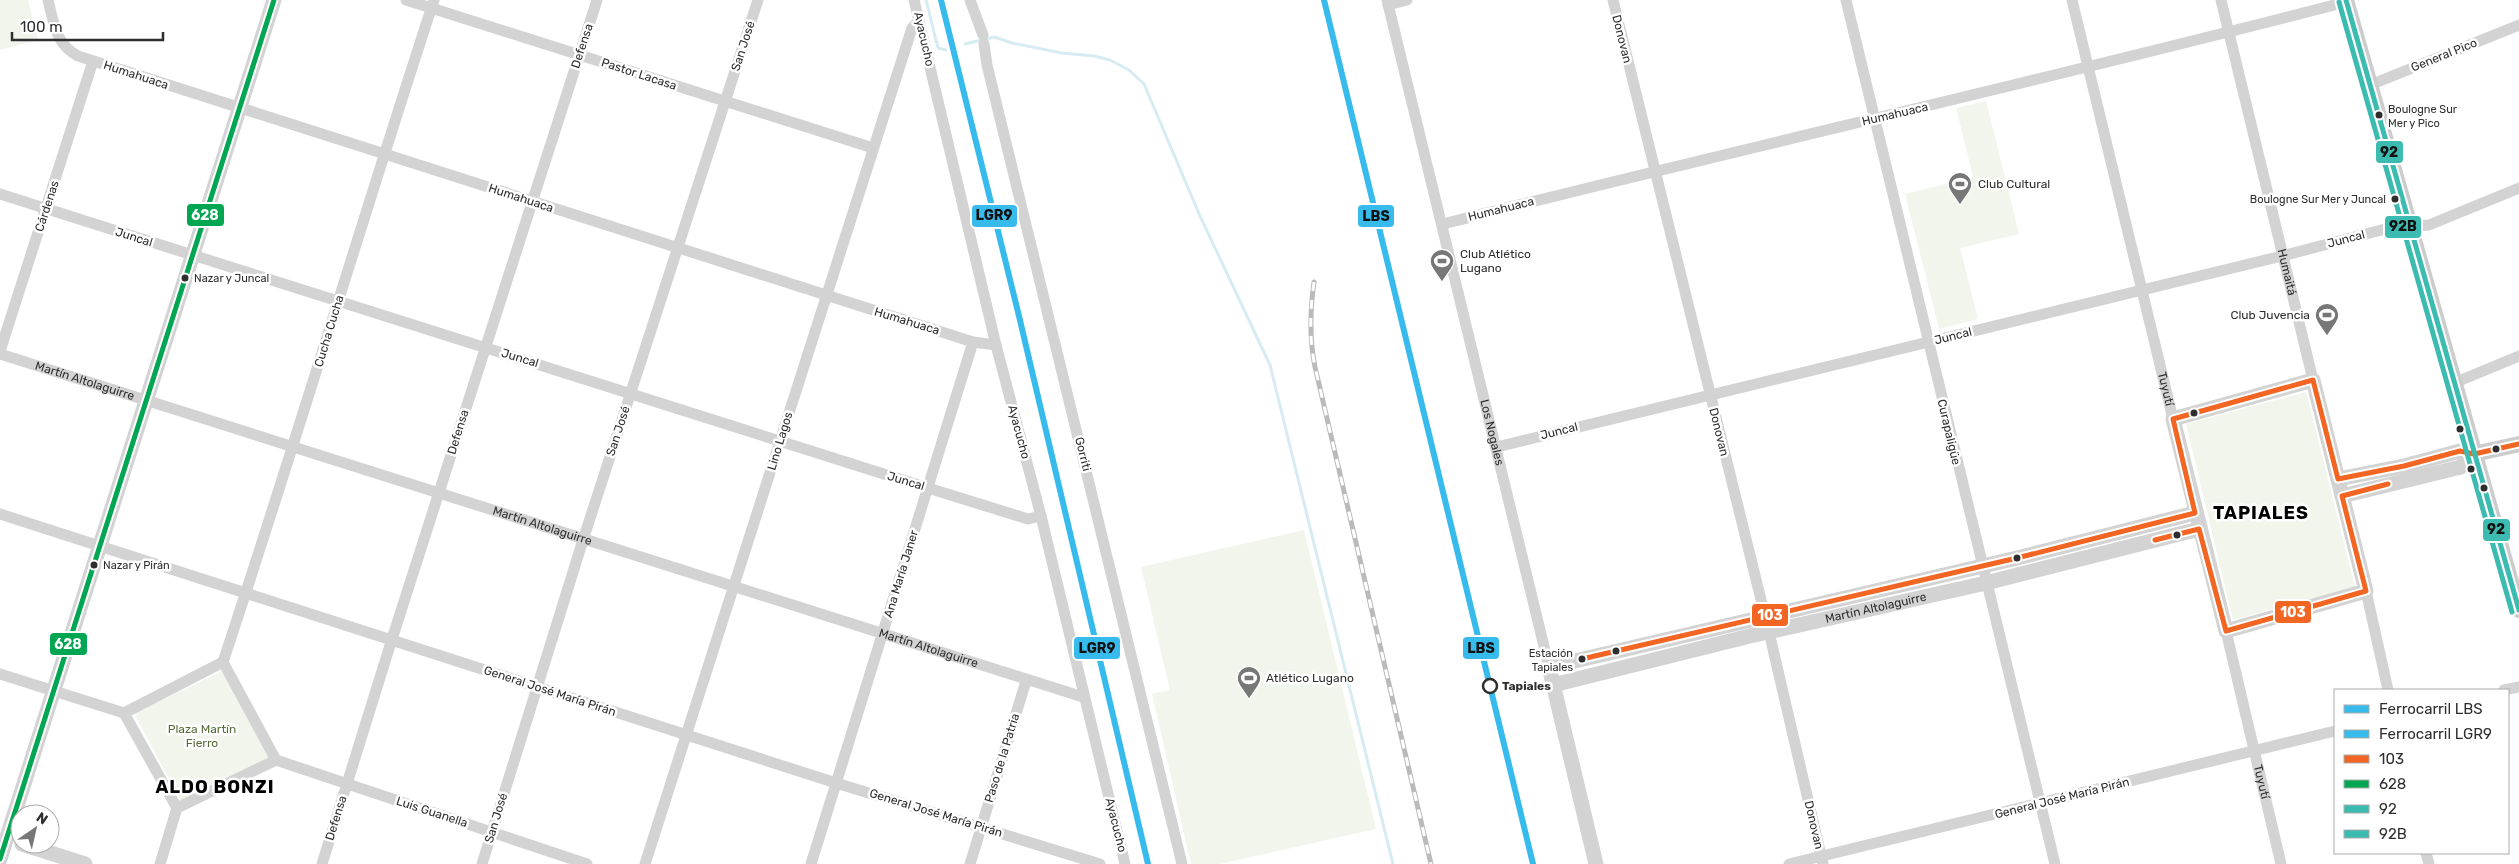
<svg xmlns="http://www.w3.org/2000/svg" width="2519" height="864" font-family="Rubik,sans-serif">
  <rect width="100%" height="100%" fill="#fff"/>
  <!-- green -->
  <path fill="#f1f5eb" d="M0,0H28L38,40L0,50Z
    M1986,101L2019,234L1960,248L1978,319L1939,329L1905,194L1973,177L1956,108Z
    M2306,392L2355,587L2233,620L2186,424Z
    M1304,530L1376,829L1220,864H1191L1152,694L1170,690L1141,567Z
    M223,671L269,758L181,801L134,713Z"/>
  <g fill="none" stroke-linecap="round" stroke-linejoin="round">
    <!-- stream -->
    <path stroke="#d7ebf3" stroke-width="3" d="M926,0L938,48L946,50
      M965,44L994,37L1012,43L1062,53L1094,56L1110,60L1129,70L1144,84L1200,216L1270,365L1393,864"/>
    <!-- minor -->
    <g stroke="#d3d3d3" stroke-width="11">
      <path d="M48,0C54,23 55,44 78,56L973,342L996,345"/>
      <path d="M406,0L873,148"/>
      <path d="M914,0L996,345L1041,516L1125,864"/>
      <path d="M970,0L983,35"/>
      <path id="s1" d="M1387,0L1549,667"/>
      <path d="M1613,0L1769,632L1823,864"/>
      <path d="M1846,0L2055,864"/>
      <path id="s2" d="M2072,0L2173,419"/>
      <path id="s3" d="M2221,0L2313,380"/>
      <path d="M1388,5L1407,0"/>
      <path d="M984,44L987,65L1182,864"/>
      <path d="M2370,85L2519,25"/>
      <path d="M0,194L928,488L1028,519L1041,516"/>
      <path d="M1443,224C1743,148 2046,80 2346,2"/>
      <path d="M0,351L93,61"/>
      <path id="s4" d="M0,354L1083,697"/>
      <path d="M2454,383L2519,356"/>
      <path d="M1497,447L2282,256L2389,228L2429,225L2519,188"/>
      <path d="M0,514L836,783L1100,864"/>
      <path d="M2366,591L2388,690"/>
      <path id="s5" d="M2226,631L2281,864"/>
      <path d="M223,662C296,442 362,220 434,0"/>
      <path d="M223,662L276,760L587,864"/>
      <path d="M0,674L124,713L177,808"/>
      <path d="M2504,690L2519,687"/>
      <path d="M124,713L223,662"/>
      <path d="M177,808L276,760"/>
      <path d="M2426,853L2429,864"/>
      <path d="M160,864L177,808"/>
      <path d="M322,864L392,639L597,0"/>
      <path d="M482,864L583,540L758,0"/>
      <path d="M645,864L912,28L919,20"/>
      <path d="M811,864L973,342"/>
      <path d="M970,864L1026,681"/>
      <path d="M1789,864L2335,731"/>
    </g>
    <!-- tertiary -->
    <g stroke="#d3d3d3" stroke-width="15">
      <path d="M2313,380L2366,591L2226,631L2173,419Z"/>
      <path d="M2338,479L2404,466L2460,451L2474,454"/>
      <path d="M2342,496L2461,467L2474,454"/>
      <path id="s6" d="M1553,685L1750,636L1986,583L2199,529"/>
      <path d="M22,844L85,864"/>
      <path d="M0,859L274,0"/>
      <path d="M1596,864L1549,667L2017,558L2195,513"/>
    </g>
    <!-- secondary -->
    <path stroke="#ccc" stroke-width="16" d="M2346,0L2519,610
      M2474,454L2519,444"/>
    <!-- rail casing -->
    <g stroke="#bababa" stroke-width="5">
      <path id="rail" d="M1314,282C1310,311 1309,338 1315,367L1431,864"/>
    </g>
    <!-- rail -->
    <use href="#rail" stroke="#fff" stroke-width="3" stroke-dasharray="9" stroke-linecap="butt"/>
    <!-- bus-1 casing -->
    <g stroke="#fff" stroke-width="9">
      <path id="bus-1" d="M2155,540L2199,529L2226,631L2366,591L2342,496L2388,484
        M1582,659L2017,558L2195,513L2173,419L2313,380L2338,479L2404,466L2460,451L2474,454L2519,444"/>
    </g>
    <!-- bus-2 casing -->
    <g stroke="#fff" stroke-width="9">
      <path id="bus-2" d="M0,859L274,0"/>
    </g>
    <!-- bus-3 casing -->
    <g stroke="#fff" stroke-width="9">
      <path id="bus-3" d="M2346,0L2519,610"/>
    </g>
    <!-- bus-4 casing -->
    <g stroke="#fff" stroke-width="9">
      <path id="bus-4" d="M2339,2L2512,612"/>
    </g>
    <!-- bus-1 -->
    <use href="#bus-1" stroke="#f26522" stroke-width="5"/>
    <!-- bus-2 -->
    <use href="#bus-2" stroke="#00a651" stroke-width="5"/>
    <!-- bus-3 -->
    <use href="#bus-3" stroke="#3cbcb0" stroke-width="5"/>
    <!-- bus-4 -->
    <use href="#bus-4" stroke="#3cbcb0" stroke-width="5"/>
    <!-- rail-1 casing -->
    <g stroke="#fff" stroke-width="10">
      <path id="rail-1" d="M1324,0L1533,864"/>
    </g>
    <!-- rail-2 casing -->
    <g stroke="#fff" stroke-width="10">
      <path id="rail-2" d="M941,0L1019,316L1148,864"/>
    </g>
    <!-- rail-1 -->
    <use href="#rail-1" stroke="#37bbed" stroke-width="6"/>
    <!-- rail-2 -->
    <use href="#rail-2" stroke="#37bbed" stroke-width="6"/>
  </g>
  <!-- icons -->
  <defs>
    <g id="stadium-pin" transform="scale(1.25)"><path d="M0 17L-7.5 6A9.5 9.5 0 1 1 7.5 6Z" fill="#777" stroke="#fff"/><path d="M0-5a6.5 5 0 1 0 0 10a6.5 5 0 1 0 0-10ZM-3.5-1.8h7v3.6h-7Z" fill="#fff"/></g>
  </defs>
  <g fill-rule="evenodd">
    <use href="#stadium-pin" x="1960" y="184"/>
    <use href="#stadium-pin" x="1442" y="261"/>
    <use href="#stadium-pin" x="2327" y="315"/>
    <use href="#stadium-pin" x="1249" y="678"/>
  </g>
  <!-- markers -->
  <g fill="#2e2e2e" stroke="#fff" stroke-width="2">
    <circle cx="2379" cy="115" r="4.5"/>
    <circle cx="2395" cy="199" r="4.5"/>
    <circle cx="185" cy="278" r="4.5"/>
    <circle cx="2194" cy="413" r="4.5"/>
    <circle cx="2460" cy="429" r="4.5"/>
    <circle cx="2496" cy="449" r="4.5"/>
    <circle cx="2471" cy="469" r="4.5"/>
    <circle cx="2484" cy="488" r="4.5"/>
    <circle cx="2177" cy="535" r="4.5"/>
    <circle cx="2017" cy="558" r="4.5"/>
    <circle cx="94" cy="565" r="4.5"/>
    <circle cx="1616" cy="651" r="4.5"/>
    <circle cx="1582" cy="659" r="4.5"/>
  </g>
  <circle fill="#fff" stroke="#2e2e2e" stroke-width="2.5" cx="1490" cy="686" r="7"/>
  <g text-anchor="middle" stroke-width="5" stroke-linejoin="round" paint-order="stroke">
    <!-- bus labels -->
    <g font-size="11" fill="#2e2e2e" stroke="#fff" text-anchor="start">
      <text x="2388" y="113">Boulogne Sur<tspan x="2388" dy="14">Mer y Pico</tspan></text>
      <text x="2386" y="203" text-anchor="end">Boulogne Sur Mer y Juncal</text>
      <text x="194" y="282">Nazar y Juncal</text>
      <text x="103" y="569">Nazar y Pirán</text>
      <text x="1573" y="657" text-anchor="end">Estación<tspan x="1573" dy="14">Tapiales</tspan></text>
    </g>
    <!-- street labels -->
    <g font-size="12" fill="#2e2e2e" stroke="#fff">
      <text transform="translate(924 39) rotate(77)" y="4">Ayacucho</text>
      <text transform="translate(1622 39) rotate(76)" y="4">Donovan</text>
      <text transform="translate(582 46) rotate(-72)" y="4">Defensa</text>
      <text transform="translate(743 46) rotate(-72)" y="4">San José</text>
      <text transform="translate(2444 55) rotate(-22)" y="4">General Pico</text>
      <text transform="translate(639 74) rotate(18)" y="4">Pastor Lacasa</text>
      <text transform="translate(136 75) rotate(18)" y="4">Humahuaca</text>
      <text transform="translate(1895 114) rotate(-13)" y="4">Humahuaca</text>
      <text transform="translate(521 198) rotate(18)" y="4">Humahuaca</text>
      <text transform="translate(47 206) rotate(-72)" y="4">Cárdenas</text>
      <text transform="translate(1501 209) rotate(-14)" y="4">Humahuaca</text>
      <text transform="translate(134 237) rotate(18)" y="4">Juncal</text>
      <text transform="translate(2346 239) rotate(-15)" y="4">Juncal</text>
      <text dy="4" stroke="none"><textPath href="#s3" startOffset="280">Humaitá</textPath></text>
      <text transform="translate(907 321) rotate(17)" y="4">Humahuaca</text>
      <text transform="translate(329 331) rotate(-73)" y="4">Cucha Cucha</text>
      <text transform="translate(1953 336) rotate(-14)" y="4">Juncal</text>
      <text transform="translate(520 358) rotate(17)" y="4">Juncal</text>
      <text dy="4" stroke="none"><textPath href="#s4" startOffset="89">Martín Altolaguirre</textPath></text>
      <text dy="4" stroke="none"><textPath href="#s2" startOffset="400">Tuyutí</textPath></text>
      <text transform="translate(618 431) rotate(-72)" y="4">San José</text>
      <text transform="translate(1559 431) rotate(-14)" y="4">Juncal</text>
      <text transform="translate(458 432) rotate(-73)" y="4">Defensa</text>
      <text transform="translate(1019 432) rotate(75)" y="4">Ayacucho</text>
      <text dy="4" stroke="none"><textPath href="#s1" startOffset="445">Los Nogales</textPath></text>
      <text transform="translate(1719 432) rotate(76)" y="4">Donovan</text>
      <text transform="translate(1949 432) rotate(77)" y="4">Curapaligüe</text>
      <text transform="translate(780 441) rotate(-73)" y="4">Lino Lagos</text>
      <text transform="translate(1083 454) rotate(76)" y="4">Gorriti</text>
      <text transform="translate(906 481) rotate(17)" y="4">Juncal</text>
      <text dy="4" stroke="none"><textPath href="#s4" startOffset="569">Martín Altolaguirre</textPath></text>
      <text transform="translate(901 574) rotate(-73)" y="4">Ana María Janer</text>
      <text dy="4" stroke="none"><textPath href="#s6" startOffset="332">Martín Altolaguirre</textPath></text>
      <text dy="4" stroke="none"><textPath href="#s4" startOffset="974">Martín Altolaguirre</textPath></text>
      <text transform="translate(550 691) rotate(18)" y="4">General José María Pirán</text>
      <text transform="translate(1002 758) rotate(-73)" y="4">Paso de la Patria</text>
      <text dy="4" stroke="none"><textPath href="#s5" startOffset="155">Tuyutí</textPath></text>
      <text transform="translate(2062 798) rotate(-14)" y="4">General José María Pirán</text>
      <text transform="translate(432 812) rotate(18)" y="4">Luis Guanella</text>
      <text transform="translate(936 813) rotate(17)" y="4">General José María Pirán</text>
      <text transform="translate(336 818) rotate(-73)" y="4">Defensa</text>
      <text transform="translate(496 818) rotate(-73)" y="4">San José</text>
      <text transform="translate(1116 825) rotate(76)" y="4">Ayacucho</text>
      <text transform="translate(1814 825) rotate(77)" y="4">Donovan</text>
    </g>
    <!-- poi labels -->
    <g font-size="12" fill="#2e2e2e" stroke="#fff" text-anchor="start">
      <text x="1978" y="188">Club Cultural</text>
      <text x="1460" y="258">Club Atlético<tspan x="1460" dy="14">Lugano</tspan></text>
      <text x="2310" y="319" text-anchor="end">Club Juvencia</text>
      <text x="1266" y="682">Atlético Lugano</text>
    </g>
    <!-- stop labels -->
    <g font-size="12" font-weight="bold" fill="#2e2e2e" stroke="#fff" text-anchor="start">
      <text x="1502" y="690">Tapiales</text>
    </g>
    <!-- park labels -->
    <g font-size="12" fill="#576d39" stroke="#fff">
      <text x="202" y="733">Plaza Martín<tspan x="202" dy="14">Fierro</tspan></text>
    </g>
    <!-- district labels -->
    <g font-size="18" font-weight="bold" letter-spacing="1" fill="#000" stroke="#fff">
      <text x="2261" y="519">TAPIALES</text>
      <text x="215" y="793">ALDO BONZI</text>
    </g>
  </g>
  <g stroke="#fff" stroke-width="2">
    <rect x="2375" y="140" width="29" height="24" rx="5" fill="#3cbcb0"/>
    <rect x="186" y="203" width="39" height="24" rx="5" fill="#00a651"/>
    <rect x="971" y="204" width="47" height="24" rx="5" fill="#37bbed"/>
    <rect x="1357" y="204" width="38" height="24" rx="5" fill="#37bbed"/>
    <rect x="2384" y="215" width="38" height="24" rx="5" fill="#3cbcb0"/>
    <rect x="2482" y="518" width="29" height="24" rx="5" fill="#3cbcb0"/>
    <rect x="2274" y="600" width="38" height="24" rx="5" fill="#f26522"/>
    <rect x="1751" y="603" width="38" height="24" rx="5" fill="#f26522"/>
    <rect x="49" y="632" width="39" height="24" rx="5" fill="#00a651"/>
    <rect x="1073" y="636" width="48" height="24" rx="5" fill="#37bbed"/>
    <rect x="1462" y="636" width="38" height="24" rx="5" fill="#37bbed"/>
  </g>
  <g font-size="14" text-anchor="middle" font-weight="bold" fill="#fff">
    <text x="205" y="220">628</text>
    <text x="2293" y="617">103</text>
    <text x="1770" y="620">103</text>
    <text x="68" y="649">628</text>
  </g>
  <g font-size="14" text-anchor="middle" font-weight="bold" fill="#111">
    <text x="2389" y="157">92</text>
    <text x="994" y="220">LGR9</text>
    <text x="1376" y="221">LBS</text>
    <text x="2403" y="231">92B</text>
    <text x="2496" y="534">92</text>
    <text x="1097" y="653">LGR9</text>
    <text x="1481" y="653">LBS</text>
  </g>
  <!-- legend -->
  <rect x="2334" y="689" width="175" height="165" fill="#ffffff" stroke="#ababab"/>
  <rect x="2344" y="705" width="25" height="8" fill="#37bbed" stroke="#ababab"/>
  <text x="2379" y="714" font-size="15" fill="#2e2e2e">Ferrocarril LBS</text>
  <rect x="2344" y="730" width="25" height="8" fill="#37bbed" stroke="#ababab"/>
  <text x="2379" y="739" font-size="15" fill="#2e2e2e">Ferrocarril LGR9</text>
  <rect x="2344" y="755" width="25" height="8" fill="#f26522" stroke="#ababab"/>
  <text x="2379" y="764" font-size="15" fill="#2e2e2e">103</text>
  <rect x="2344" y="780" width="25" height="8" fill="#00a651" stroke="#ababab"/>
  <text x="2379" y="789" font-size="15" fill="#2e2e2e">628</text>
  <rect x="2344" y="805" width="25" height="8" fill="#3cbcb0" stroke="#ababab"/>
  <text x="2379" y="814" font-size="15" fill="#2e2e2e">92</text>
  <rect x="2344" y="830" width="25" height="8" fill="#3cbcb0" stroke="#ababab"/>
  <text x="2379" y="839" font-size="15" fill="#2e2e2e">92B</text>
  <!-- north arrow -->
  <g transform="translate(35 829) rotate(34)"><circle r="24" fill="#ffffff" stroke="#ababab"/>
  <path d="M0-4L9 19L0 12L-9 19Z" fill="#777777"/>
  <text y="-8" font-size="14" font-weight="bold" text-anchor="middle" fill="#2e2e2e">N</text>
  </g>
  <!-- scale -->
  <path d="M12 32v8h151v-8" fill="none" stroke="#2e2e2e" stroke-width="2.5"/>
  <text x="20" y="32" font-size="15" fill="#2e2e2e" stroke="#ffffff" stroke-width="4" paint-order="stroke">100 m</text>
</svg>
